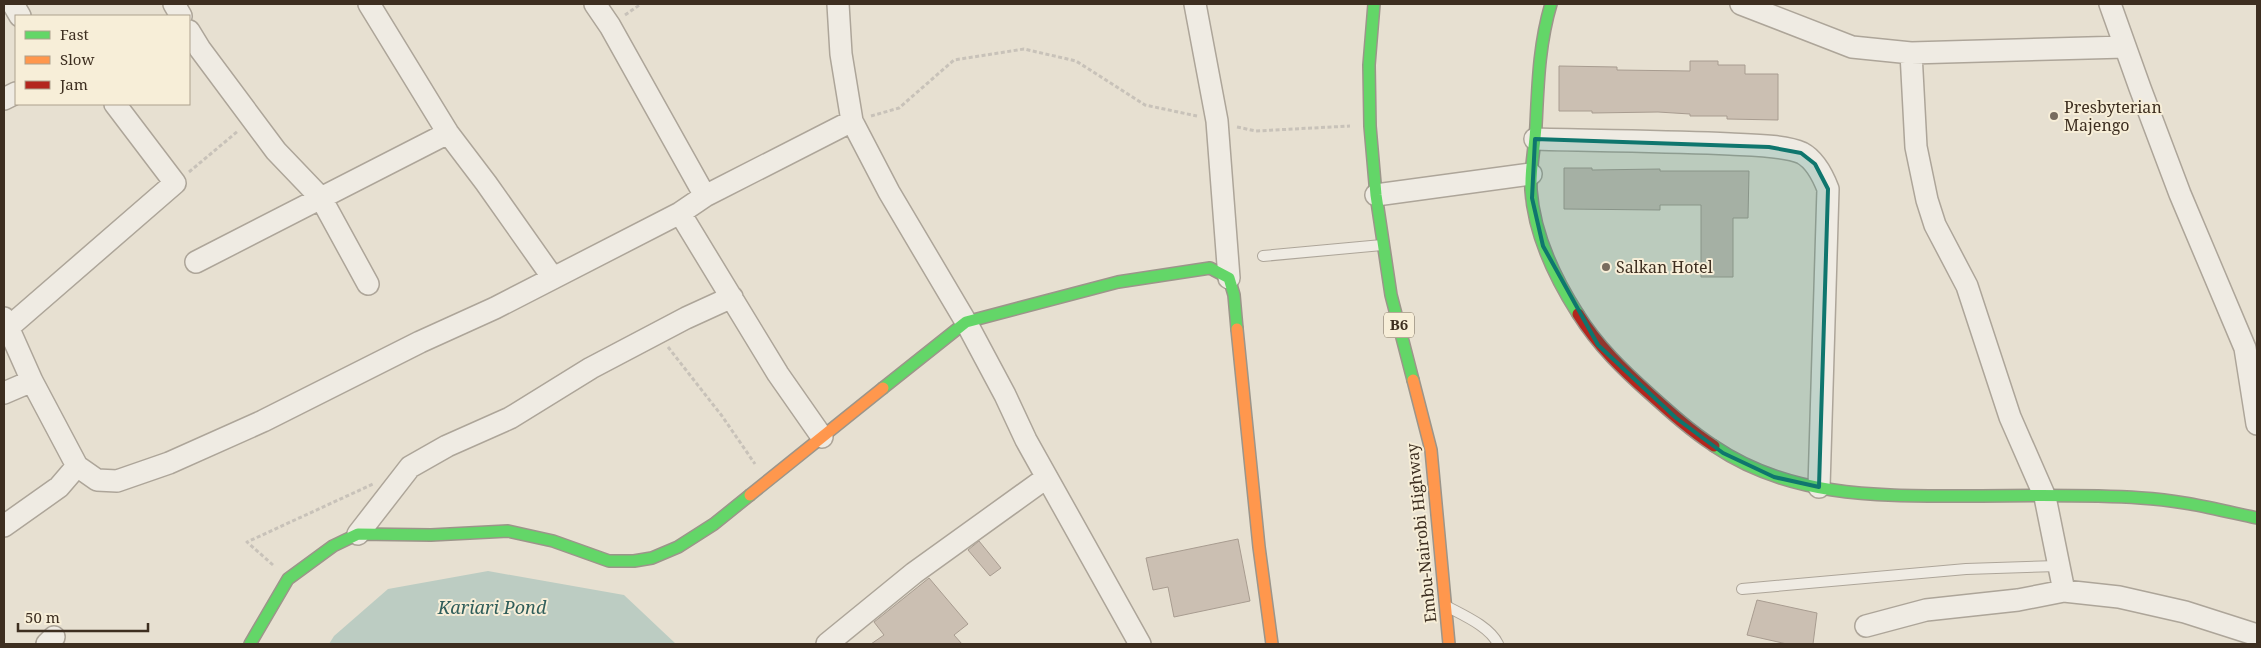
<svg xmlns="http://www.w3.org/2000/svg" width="2261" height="648" font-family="'Noto Serif',serif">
  <rect width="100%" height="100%" fill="#e7e0d1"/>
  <!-- water -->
  <path fill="#bcccc2" d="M488,571L624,595L676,644H329L334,636L388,589Z"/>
  <!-- building -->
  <path fill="#cbbfb2" stroke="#a89c90" d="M1690,61H1718V65H1745V74H1778V120L1727,119V116H1690V114L1658,112L1592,113V111H1559V66L1617,67V70L1690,71Z
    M1564,168H1592V170L1660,169V171H1749L1748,218H1733V277H1701V205H1660V210L1564,209Z
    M1238,539L1250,601L1174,617L1168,587L1153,590L1146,558Z
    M979,541L1001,568L990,576L968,550Z
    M929,578L968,624L954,635L962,644H871L884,635L874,622Z
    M1757,600L1817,613L1813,644H1787L1747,635Z"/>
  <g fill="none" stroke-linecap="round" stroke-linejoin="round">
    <!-- lane casing -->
    <g stroke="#ada599" stroke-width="12">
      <path id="lane" d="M1263,256L1382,245
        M1742,589L1966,569L2058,566
        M1448,607C1465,616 1490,627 1498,644"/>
    </g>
    <!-- street casing -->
    <g stroke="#ada599" stroke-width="24">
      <path id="street" d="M13,4L20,16
        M174,4L181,16
        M369,4L448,133L486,183L553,278
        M595,4L610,26L705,196
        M838,4L841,54L852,121L889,192L966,322L1005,395L1026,440L1140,644
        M1195,4L1217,121L1229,278
        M1741,4L1852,47L1911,53L2125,47
        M2110,4L2140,88L2180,194L2245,348L2257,424
        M189,31L200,49L276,151L321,198L368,284
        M1911,53L1916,147L1927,200L1935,225L1967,286L2010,417L2045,497L2064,591
        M4,99L16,93
        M1535,139C1600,141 1665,141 1730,144C1749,145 1784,145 1802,153C1815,160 1823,176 1828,189L1819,487
        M1376,195L1531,174
        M680,213L778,374L822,437
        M196,262L448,133
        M4,318L32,381L77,466L97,480L117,481L169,463L263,421L420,342L495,308L680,213L705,196L852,121
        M9,327L175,183L115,104
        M4,393L32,381
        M4,526L59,487L77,466
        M358,534L410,467L447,446L510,418L591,368L686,318L732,297
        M1866,626L1926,610L2018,600L2064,591L2119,597L2185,612L2257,635
        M47,644L54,637
        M827,644L914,573L1046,478"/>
    </g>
    <!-- fast casing -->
    <g stroke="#9c958a" stroke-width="14">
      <path id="fast" d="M1374,4L1369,65L1370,126L1376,195L1391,295L1413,380
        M1551,4C1539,44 1538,84 1536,125C1535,147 1530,168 1531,190C1534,233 1555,278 1578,314
        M883,388L966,322L1118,282L1210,268L1229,278L1234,295L1237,329
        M1714,446C1789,497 1876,496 1963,496C2022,496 2082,494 2141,498C2181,500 2219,510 2257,518
        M250,644L288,579L333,546L358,534L431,535L508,531L553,541L609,561H634L652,558L678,547L714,524L750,495"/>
    </g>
    <!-- slow casing -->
    <g stroke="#9c958a" stroke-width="14">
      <path id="slow" d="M1237,329L1259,547L1272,644
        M1413,380L1431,450L1449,644
        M750,495L883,388"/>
    </g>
    <!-- jam casing -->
    <g stroke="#9c958a" stroke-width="14">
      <path id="jam" d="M1578,314C1598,346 1623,370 1651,395C1671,413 1691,431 1714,446"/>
    </g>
    <!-- path -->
    <path stroke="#c8c2b9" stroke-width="3" stroke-dasharray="4 2.5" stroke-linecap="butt" d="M625,15L641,4
      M871,116L899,108L954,60L1024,49L1076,61L1145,105L1197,116
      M1237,127L1256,131L1350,126
      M189,172L238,131
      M668,347L722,416L755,464
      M273,565L247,542L373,484"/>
    <!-- lane -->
    <use href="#lane" stroke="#efebe3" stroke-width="10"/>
    <!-- street -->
    <use href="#street" stroke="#efebe3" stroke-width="21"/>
    <!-- fast -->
    <use href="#fast" stroke="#63d668" stroke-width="11"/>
    <!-- slow -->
    <use href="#slow" stroke="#ff974d" stroke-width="11"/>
    <!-- jam -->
    <use href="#jam" stroke="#b3261e" stroke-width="11"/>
  </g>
  <!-- marked area -->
  <path fill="#0f766e" fill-opacity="0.2" stroke="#0f766e" stroke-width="4" stroke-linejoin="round" d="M1535,139L1769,147L1801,153L1815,164L1828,189L1819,487L1774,477L1723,453L1676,418L1598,345L1543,246L1532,198Z"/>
  <!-- markers -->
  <g fill="#786c5e" stroke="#f7eed8" stroke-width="2">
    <circle cx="2054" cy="116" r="5"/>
    <circle cx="1606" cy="267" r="5"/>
  </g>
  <g text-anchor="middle" stroke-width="4" stroke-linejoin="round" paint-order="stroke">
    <!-- shield labels -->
    <rect fill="#f7eed8" stroke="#756857" stroke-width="1" x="1384" y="312.5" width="30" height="25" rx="4"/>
    <g font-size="15" font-weight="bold" fill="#3d2e20">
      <text x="1399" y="330">B6</text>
    </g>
    <!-- poi labels -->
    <g font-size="16" fill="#3d2e20" stroke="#f7eed8" text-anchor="start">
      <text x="2064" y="113">Presbyterian<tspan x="2064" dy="18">Majengo</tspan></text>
      <text x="1616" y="273">Salkan Hotel</text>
    </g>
    <!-- street labels -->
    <g font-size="16" fill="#3d2e20" stroke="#f7eed8">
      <text transform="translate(1421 533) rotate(-96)" y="6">Embu-Nairobi Highway</text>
    </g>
    <!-- water labels -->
    <g font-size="18" font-style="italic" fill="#2f5d5a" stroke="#f7eed8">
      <text x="492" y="614">Kariari Pond</text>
    </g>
  </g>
  <!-- border -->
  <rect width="2261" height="648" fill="none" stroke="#3d2e20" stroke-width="10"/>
  <!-- legend -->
  <rect x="15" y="15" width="175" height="90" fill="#f7eed8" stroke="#ada18e"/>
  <rect x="25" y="31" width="25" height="8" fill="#63d668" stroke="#ada18e"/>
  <text x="60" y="40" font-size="15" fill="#3d2e20">Fast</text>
  <rect x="25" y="56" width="25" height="8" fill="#ff974d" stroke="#ada18e"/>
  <text x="60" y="65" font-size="15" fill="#3d2e20">Slow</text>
  <rect x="25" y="81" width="25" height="8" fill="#b3261e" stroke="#ada18e"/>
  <text x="60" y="90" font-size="15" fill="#3d2e20">Jam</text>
  <!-- scale -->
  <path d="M18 623v8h130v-8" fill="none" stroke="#3d2e20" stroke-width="2.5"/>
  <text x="25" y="623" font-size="15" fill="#3d2e20" stroke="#f7eed8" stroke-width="4" paint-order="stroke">50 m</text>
</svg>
